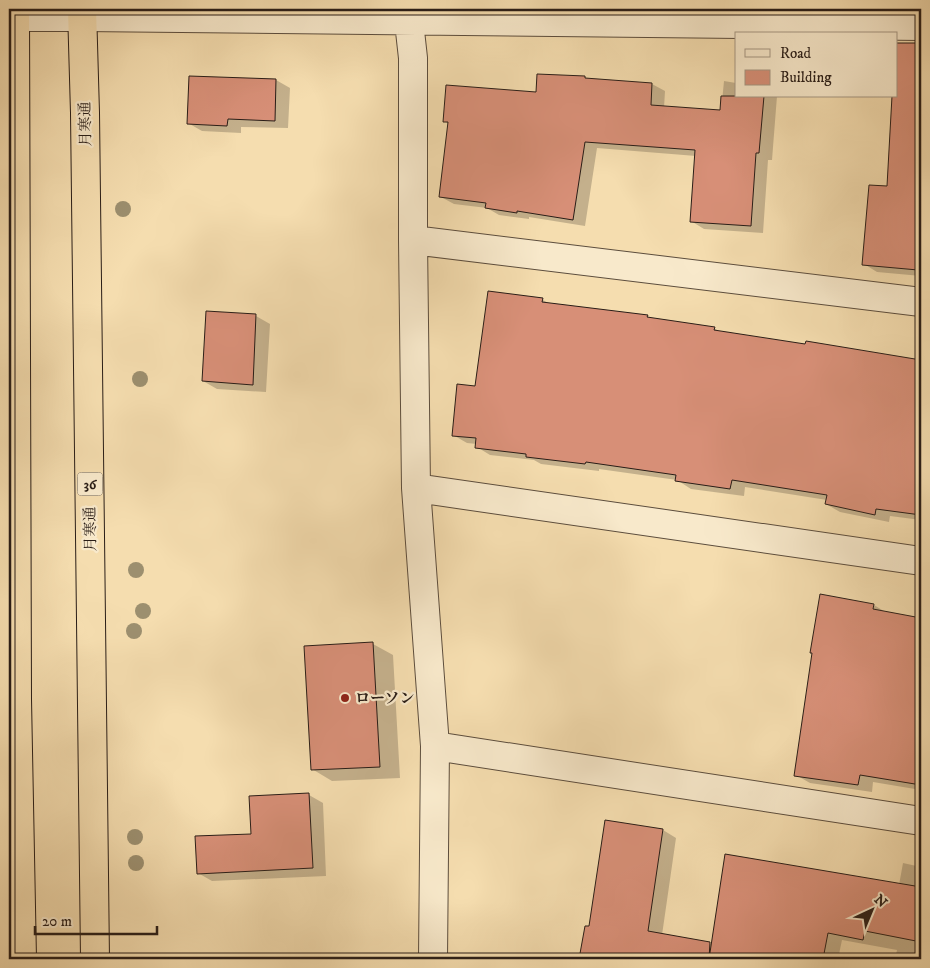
<svg xmlns="http://www.w3.org/2000/svg" width="930" height="968" font-family="'IM FELL DW Pica','Noto Serif JP',serif">
  <rect width="100%" height="100%" fill="#f5ddaf"/>
  <filter id="stains"><feTurbulence type="fractalNoise" baseFrequency=".004" numOctaves="4"/><feColorMatrix values="0 0 0 0 .2 0 0 0 0 .09 0 0 0 0 .02 0 0 0 .5 -.17"/></filter>
  <radialGradient id="worn" r=".72"><stop offset=".6" stop-color="#630" stop-opacity="0"/><stop offset="1" stop-color="#630" stop-opacity=".3"/></radialGradient>
  <!-- shadow -->
  <path fill="#0003" d="M190,77L276,80L290,88L288,128L241,127V133L202,131L188,123Z
    M585,77L588,79L652,84L665,91L664,108L721,112L724,81L736,83V96H777L772,160H768L763,233L704,229L691,221L696,156L597,148L585,226L529,217V219L499,215L487,208L454,204L441,197L449,124L444,121Z
    M896,82L921,84V276L877,272L864,264L888,188Z
    M543,300L550,304L647,316L653,319L714,328L721,333L806,346L807,343L921,362V520L890,516L889,522L840,512L826,504L827,500L745,487L744,496L691,489L677,480L599,469V471L541,464L534,460L490,455L477,447V444L467,443L453,435L476,387Z
    M208,312L256,316L270,324L266,392L217,389L203,381Z
    M874,605L887,613L921,619V790L873,782L872,792L810,783L796,775Z
    M373,644L393,655L400,778L332,781L312,769L305,647Z
    M309,795L323,803L326,876L212,881L198,873Z
    M663,830L676,838L662,935L712,944L899,885L903,863L921,867V959H895L897,950L842,940L838,959H581L586,927L590,928Z"/>
  <!-- building -->
  <path fill="#d78f77" stroke="#291d17" d="M896,43H921V232L918,270L862,265L869,185L887,186L892,96H896Z
    M537,74L585,76V78L652,83L651,105L720,110L721,96H764L759,153H756L751,226L690,222L695,150L585,142L573,220L517,211V213L485,208L486,203L439,197L448,122H443L446,85L536,92Z
    M189,76L276,79L275,121L228,119L227,126L187,124Z
    M488,291L543,298L542,302L648,315L647,317L715,327L714,330L805,344L806,341L921,360V515L876,509L875,515L825,504L827,495L732,480L730,489L675,481L676,475L586,462L585,464L526,457V454L475,448L476,438L452,436L457,384L475,386Z
    M206,311L256,314L253,385L202,381Z
    M820,594L874,604L873,609L921,618V785L860,775L858,785L794,776L812,653H810Z
    M373,642L380,767L311,770L304,646Z
    M309,793L313,868L197,874L195,836L251,834L249,796Z
    M605,820L663,829L648,931L710,942L709,959H579L585,926H589Z
    M725,854L921,887V942L865,931L863,940L828,933L823,959H709Z"/>
  <g fill="none" stroke-linecap="round" stroke-linejoin="round">
    <!-- minor casing -->
    <g stroke="#5c4d3d" stroke-width="30">
      <path id="minor" d="M82,17L921,26
        M409,22L413,58V240L416,488L435,746L433,959
        M413,240L921,302
        M416,488L921,561
        M435,746L921,821"/>
    </g>
    <!-- tertiary casing -->
    <g stroke="#5c4d3d" stroke-width="30">
      <path id="tertiary" d="M9,17H82"/>
    </g>
    <!-- trunk casing -->
    <g stroke="#291d17" stroke-width="30">
      <path id="trunk" d="M15,9L17,699L22,959
        M82,9L85,113L95,959"/>
    </g>
    <!-- minor -->
    <use href="#minor" stroke="#f8e9cb" stroke-width="28"/>
    <!-- tertiary -->
    <use href="#tertiary" stroke="#f8e9cb" stroke-width="28"/>
    <!-- trunk -->
    <use href="#trunk" stroke="#f5ddaf" stroke-width="28"/>
  </g>
  <!-- trees -->
  <g fill="#9c8f6f">
    <circle cx="123" cy="209" r="8"/>
    <circle cx="140" cy="379" r="8"/>
    <circle cx="136" cy="570" r="8"/>
    <circle cx="143" cy="611" r="8"/>
    <circle cx="134" cy="631" r="8"/>
    <circle cx="135" cy="837" r="8"/>
    <circle cx="136" cy="863" r="8"/>
  </g>
  <!-- markers -->
  <circle fill="#8f2418" stroke="#f8e9cb" stroke-width="2" cx="345" cy="698" r="5"/>
  <g text-anchor="middle" stroke-width="4.5" stroke-linejoin="round" paint-order="stroke">
    <!-- shield labels -->
    <rect fill="#f8e9cb" stroke="#675a4d" stroke-width="1" x="77.5" y="472.5" width="25" height="23" rx="4"/>
    <g font-size="14" font-weight="bold" fill="#291d17">
      <text x="90" y="489">36</text>
    </g>
    <!-- street labels -->
    <g font-size="15" fill="#291d17" stroke="#f8e9cb">
      <text transform="translate(85 124) rotate(-91)" y="5">月寒通</text>
      <text transform="translate(90 529) rotate(-91)" y="5">月寒通</text>
    </g>
    <!-- poi labels -->
    <g font-size="15" font-weight="bold" fill="#291d17" stroke="#f8e9cb" text-anchor="start">
      <text x="355" y="703">ローソン</text>
    </g>
  </g>
  <!-- margin -->
  <rect width="930" height="968" fill="none" stroke="#f5ddaf" stroke-width="30"/>
  <rect x="10" y="10" width="910" height="948" fill="none" stroke="#291d17" stroke-width="2.5"/>
  <rect x="15" y="15" width="900" height="938" fill="none" stroke="#291d17"/>
  <!-- legend -->
  <rect x="735" y="32" width="162" height="65" fill="#f8e9cb" stroke="#a59783"/>
  <rect x="745" y="49" width="25" height="8" fill="#f8e9cb" stroke="#a59783"/>
  <text x="780" y="58" font-size="15" fill="#291d17">Road</text>
  <rect x="745" y="70" width="25" height="15" fill="#d78f77" stroke="#a59783"/>
  <text x="780" y="82" font-size="15" fill="#291d17">Building</text>
  <!-- north arrow -->
  <g transform="translate(872 910) rotate(44)" stroke="#f8e9cb" stroke-width="4" paint-order="stroke">
  <path d="M0-4L9 19L0 12L-9 19Z" fill="#291d17"/>
  <text y="-8" font-size="14" font-weight="bold" text-anchor="middle" fill="#291d17">N</text>
  </g>
  <!-- scale -->
  <path d="M35 926v8h122v-8" fill="none" stroke="#291d17" stroke-width="2.5"/>
  <text x="42" y="926" font-size="15" fill="#291d17" stroke="#f8e9cb" stroke-width="4" paint-order="stroke">20 m</text>
  <rect width="100%" height="100%" filter="url(#stains)"/>
  <rect width="100%" height="100%" fill="url(#worn)"/>
</svg>
